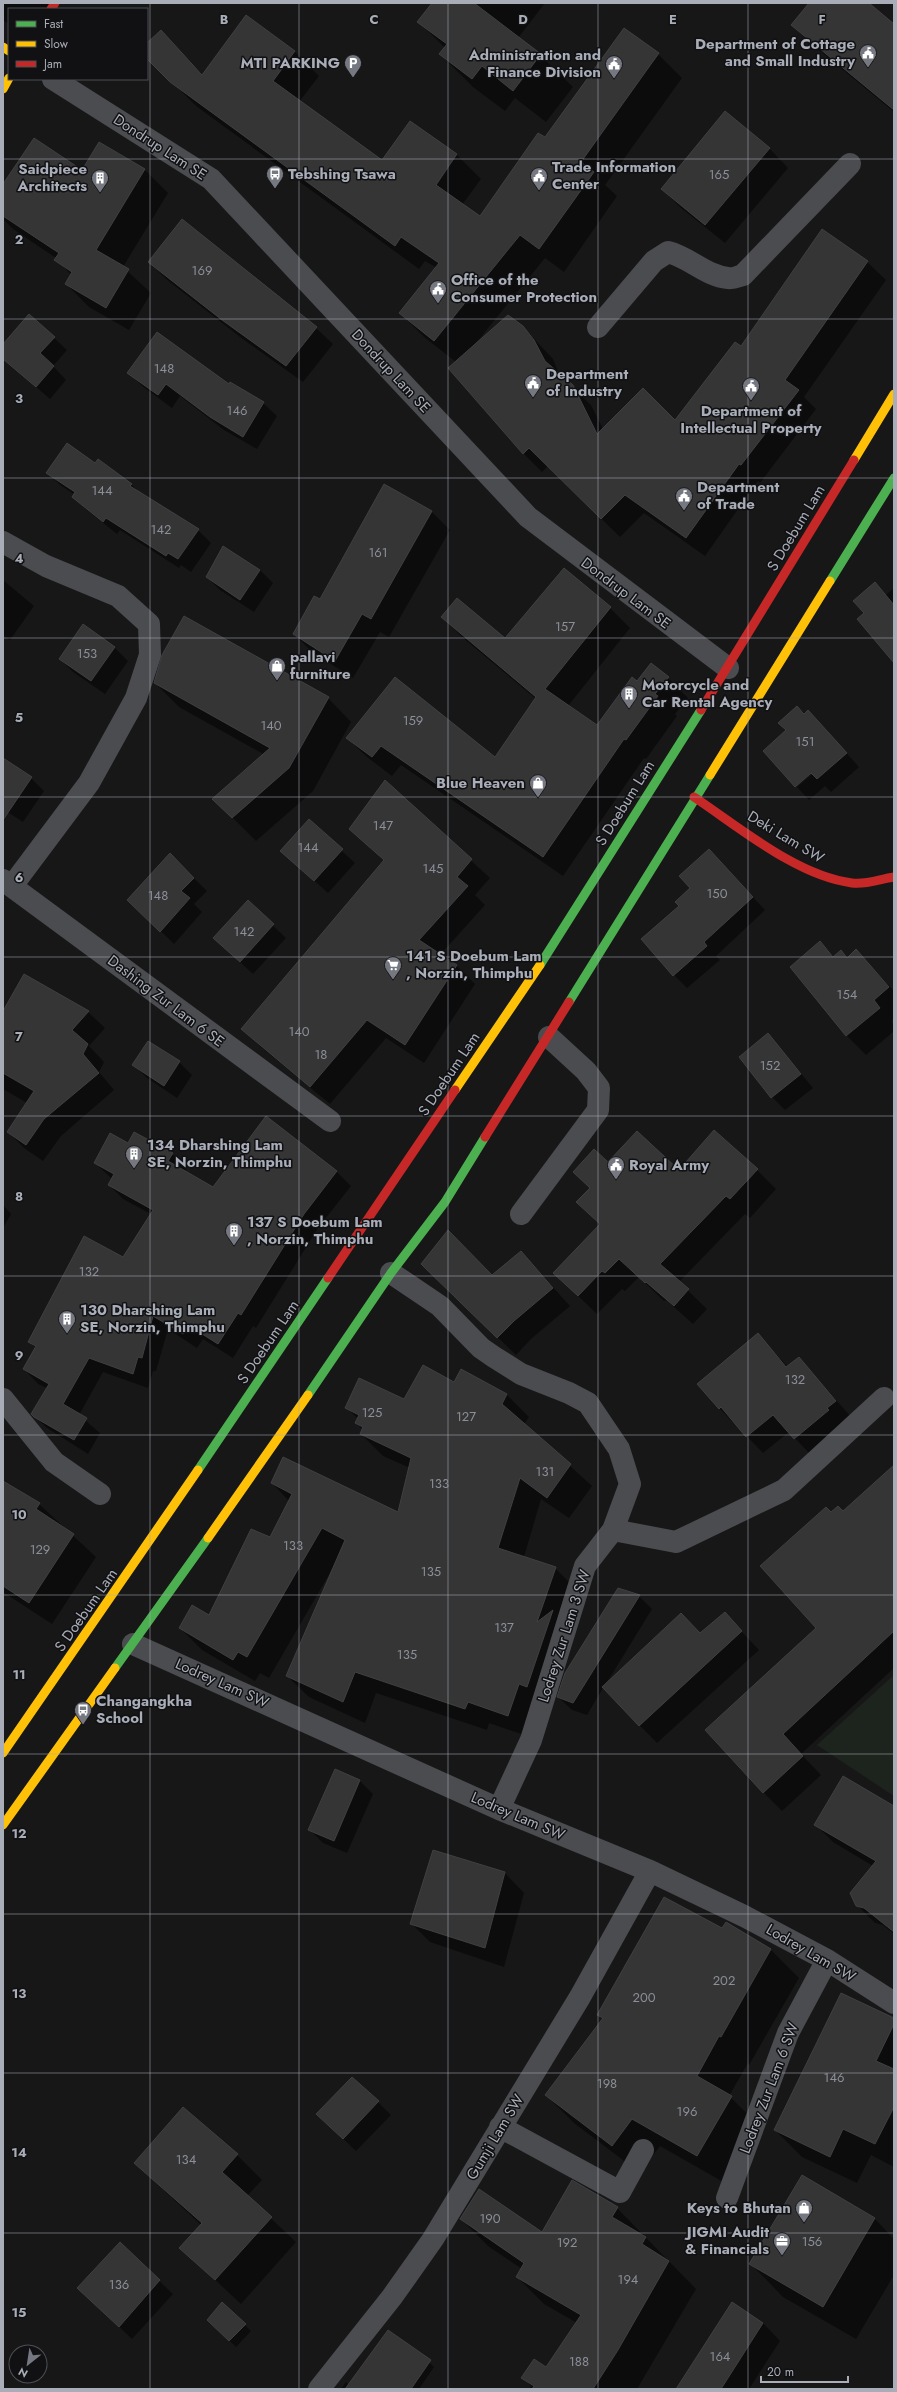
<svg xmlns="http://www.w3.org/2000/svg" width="897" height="2392" font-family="Jost,sans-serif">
  <rect width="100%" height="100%" fill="#171717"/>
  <!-- green -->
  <path fill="#1d241e" d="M894,1675V1796L817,1745Z"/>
  <!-- shadow -->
  <path fill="#0007" d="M3,3H54L51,9H9V24L3,20Z
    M433,3H545L518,38L540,55L573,87L546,122L515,98L505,111L473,87L440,54L445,48L419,22Z
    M810,3H867L894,25V112L808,41L792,25Z
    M246,16L295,52L319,76L299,102L382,162L410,122L457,155L481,179L462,205L480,217L545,139L624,29L658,54L682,78L605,185L617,196L564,272L545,258L476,343L522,326L553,359L560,376L591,405L603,429L675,422L741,347L867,262L886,280L804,397L816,409L760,483L758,481L705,556L644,513L620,537L548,466L542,472L523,453L456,362L424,337L400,313L437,268L425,261L419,269L196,106L147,57V44L161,32L203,75Z
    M100,143L145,170L168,193L123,267L151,293L129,330L89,307L66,284L71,275L56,258L13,229L3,219V186L83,172Z
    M769,148L788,168L725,243L681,208L662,189Z
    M182,221L316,328L333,344L303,382L240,337L166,279L149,262Z
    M54,338L67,350L53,366L66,380L50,399L3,358V346Z
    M129,373L229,385L230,383L263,403L277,416L257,449L224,430L180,396L172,408L142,386Z
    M96,464L131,484L140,493L198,530L211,543L191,572L181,565L179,568L120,530L117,534L87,510L74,497L75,495L60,485L47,472Z
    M432,512L450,530L389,637L380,632L353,678L312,652L294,634L320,600Z
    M260,570L273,583L254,612L220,590L207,577Z
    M3,580L34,606L10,640L3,635Z
    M874,584L886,595L894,588V661L865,614Z
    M610,608L630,628L568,706L597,726L637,682L668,678L688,698L675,714L677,716L646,759L644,758L563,876L401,765L392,776L367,757L347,738L495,759L536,699L462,637L442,617L506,640Z
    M84,626L115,648L128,661L105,694L73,672L60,659Z
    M155,683L328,698L351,722L313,791L256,841L214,799L265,755L179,707Z
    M797,707L821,725L859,767L831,792L825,786L809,800L797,787L816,771L787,730Z
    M3,759L31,778L44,791L23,822L3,809Z
    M385,782L490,878L475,895L485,905L440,955L457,966L475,984L424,1063L386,1038L330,1104L261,1047L243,1029L384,861L350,829Z
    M309,821L355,863L328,893L282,851Z
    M170,855L207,891L194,904L202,912L174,944L129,900Z
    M722,864L765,910L716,956L720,960L687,988L674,975L680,906Z
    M248,902L286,938L253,974L228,951Z
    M820,942L834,957L848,959L856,951L894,991V1018L892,1020L894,1031L866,1055L847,1036L791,967Z
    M24,975L88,1012L105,1028L89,1046L104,1062L99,1072L114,1090L61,1136L43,1161L24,1148L8,1132L27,1103L3,1089V1013Z
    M768,1034L813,1088L785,1110L772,1097Z
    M179,1062L192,1075L177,1098L147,1078L134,1065Z
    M266,1117L337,1172L351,1186L318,1228L256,1328L253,1326L233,1358L203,1339L197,1348L168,1329L156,1371H153L148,1388L103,1372L79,1415L100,1433L88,1454L47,1428L32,1414L47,1388L38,1384L24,1369L36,1348L29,1341L123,1258L151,1214L123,1199L109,1185L112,1179L95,1163L129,1145L172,1154L187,1168L185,1172L213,1188Z
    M608,1163L679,1171L757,1170L776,1189L750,1218L745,1214L679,1282L707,1309L693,1324L666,1300L664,1301L639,1277L625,1291L622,1289L597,1314L573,1291L601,1225L577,1202L590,1188Z
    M3,1205L11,1214L3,1228Z
    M521,1252L570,1306L531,1339L516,1355L440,1281L492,1276Z
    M758,1335L788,1367L799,1358L852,1418L811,1455L789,1432L763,1453L720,1409L699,1384Z
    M461,1371L507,1395L529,1417L524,1424L592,1486L569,1518L541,1499L524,1557L555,1568L577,1590L530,1737L489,1723L487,1730L376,1693L365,1723L309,1697L287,1676L334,1566L269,1678L260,1673L255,1681L202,1650L180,1628L210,1617L270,1539L289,1501L272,1483L399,1514L410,1468L383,1456L361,1434L363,1430L356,1423L358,1419L347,1408L405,1400L454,1383Z
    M894,1481V1668L801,1754L821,1775L782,1811L763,1792L817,1628L831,1513H844Z
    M3,1482L39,1504L96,1557L52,1624L3,1592Z
    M618,1589L639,1596L652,1609L606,1684L701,1634L725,1614L759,1650L657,1743L603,1688L587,1715L572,1710L558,1697Z
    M335,1771L360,1781L373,1794L347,1853L323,1843L309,1829Z
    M894,1807V1934L883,1925L875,1923L857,1905L873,1866L833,1842L816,1825Z
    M434,1852L505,1873L524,1893L504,1967L430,1942L411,1923Z
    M726,1923L771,1950L799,1978L749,2065L748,2063L729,2096L759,2125L725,2183L660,2146L640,2173L574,2123L546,2095L603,2020L599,2015L723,1930Z
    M894,2019V2167L871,2155L857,2183L802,2157L775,2130Z
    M378,2102L391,2115L356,2151L331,2127Z
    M237,2155L262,2180L247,2196L296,2242L241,2304L181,2248L201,2225L135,2163Z
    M802,2177L875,2219L894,2239V2275L856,2339L783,2297L751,2264Z
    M617,2208L696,2289L637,2389H529L531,2386L523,2378L547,2368L577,2323L544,2304L517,2277L522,2269L488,2246L461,2219L542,2234Z
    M120,2244L173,2294L132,2339L92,2301Z
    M763,2323L780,2341L749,2389H678Z
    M245,2325L251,2331L236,2347L214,2326Z
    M421,2354L434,2367L419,2389H341L346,2382L349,2385Z"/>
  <!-- building -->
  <path fill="#353536" stroke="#3f4043" d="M432,3H474L541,54L513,91L482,66L472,79L439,54L447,44L417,22Z
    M809,3H869L894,24V110L791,25Z
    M246,15L295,51L273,81L382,160L410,121L457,154L436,185L480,216L538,133L545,137L624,28L659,53L581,162L594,172L539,249L520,235L434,341L399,313L439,263L401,237L395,246L170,82L147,59V43L161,30L202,75Z
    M725,111L770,148L705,225L661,189Z
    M34,138L82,170L99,142L145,169L96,250L129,269L106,308L65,284L72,272L54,260L59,253L3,216V184Z
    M182,219L317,327L286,366L222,320L148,262Z
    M822,229L868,261L785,380L799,390L741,465L739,464L686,538L625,495L601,519L529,448L523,454L448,368L508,315L523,326L534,340L545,361L573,385L597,434L643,388L675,420L735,342L741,346Z
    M29,314L55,337L40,353L54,366L36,387L3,359V344Z
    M157,332L229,384L230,382L264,402L243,437L210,417L166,384L158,395L127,373Z
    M67,443L95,463L98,459L132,484L130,486L199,529L178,559L168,553L166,556L106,518L103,522L72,497L75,492L46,473Z
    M384,484L432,511L371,619L362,614L335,661L293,634L314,596L320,599Z
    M223,546L260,570L240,600L206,577Z
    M564,568L611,607L545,689L597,725L632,677L637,681L651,663L669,677L655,694L658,696L626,740L624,739L543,857L381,746L372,757L346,738L395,677L495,757L536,697L441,617L457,598L505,638Z
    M875,582L894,605V663L857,619L864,613L853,601Z
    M184,616L329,697L289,768L232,818L212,799L270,748L154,683L162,655Z
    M83,624L115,647L91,681L59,659Z
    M797,706L804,714L808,710L847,753L817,779L811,773L795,787L763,751L786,730L778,723Z
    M3,758L32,777L3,820Z
    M385,780L472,859L457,877L468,886L419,940L457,965L405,1045L367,1020L310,1087L241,1029L384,860L349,829Z
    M309,819L343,849L314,881L280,851Z
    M709,849L753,897L704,942L707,946L673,976L641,939L679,906L675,902L690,888L679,876Z
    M170,853L194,878L181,891L190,898L160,932L127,900Z
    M248,900L274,924L240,962L213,938Z
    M820,941L833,957L841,950L847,958L856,949L889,987L874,1000L880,1008L846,1036L790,967Z
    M24,974L89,1011L72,1030L88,1044L83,1054L99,1073L44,1119L26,1145L7,1132L34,1091L3,1073V1011Z
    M768,1033L801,1074L771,1098L739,1057Z
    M148,1041L180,1061L164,1086L132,1065Z
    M266,1116L337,1171L304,1214L241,1315L238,1313L218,1344L188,1325L183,1334L153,1316L142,1358L138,1357L133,1374L89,1358L63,1404L87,1418L74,1440L34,1417L31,1414L49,1384L23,1369L36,1346L28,1342L84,1236L123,1257L153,1210L108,1185L114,1174L94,1163L110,1133L128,1143L134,1132L173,1153L168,1161L213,1187Z
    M714,1130L758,1169L730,1199L726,1196L660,1264L689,1289L674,1306L646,1282L645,1283L619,1259L605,1273L602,1271L578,1296L553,1273L600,1224L576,1202L590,1188L573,1172L594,1149L608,1162L637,1131L679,1170Z
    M448,1230L492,1275L521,1251L553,1288L514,1321L497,1338L421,1264Z
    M758,1333L786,1367L799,1357L836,1401L827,1408L829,1410L794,1439L773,1415L746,1437L721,1407L719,1409L697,1384Z
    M423,1365L454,1382L461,1369L507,1394L502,1404L571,1464L547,1498L520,1478L498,1548L556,1567L537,1622L553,1610L527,1687L519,1684L508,1716L468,1702L465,1709L355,1672L343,1702L286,1676L345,1540L322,1528L247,1657L238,1652L233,1660L179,1628L192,1605L209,1615L251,1529L270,1537L292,1494L271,1483L283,1457L398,1512L411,1458L360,1434L363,1427L355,1423L359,1415L345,1408L359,1378L404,1399Z
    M894,1465V1631L783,1734L803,1756L763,1793L705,1730L816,1628L760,1566L826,1507L831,1512L838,1506L843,1511Z
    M3,1481L40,1503L36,1509L74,1534L29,1603L3,1586Z
    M618,1588L640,1595L573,1703L557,1697L565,1673Z
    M725,1612L742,1631L639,1726L602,1687L681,1613L700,1633Z
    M335,1769L360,1780L334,1841L308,1830Z
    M843,1776L894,1806V1932L864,1908L856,1906L850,1893L876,1861L814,1825Z
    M433,1850L505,1872L485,1948L410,1924Z
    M664,1897L722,1928L726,1922L771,1949L721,2037L719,2036L697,2076L732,2096L697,2156L632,2119L612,2146L545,2095L603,2018L597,2015Z
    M841,1993L894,2018V2024L876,2061L894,2069V2107L875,2144L843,2129L830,2157L774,2130Z
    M352,2077L379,2101L343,2139L316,2114Z
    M183,2107L238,2154L222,2172L272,2217L215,2280L179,2248L202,2223L134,2163Z
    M802,2175L875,2218L823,2307L749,2264Z
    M572,2180L618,2207L612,2217L646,2237L642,2244L669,2261L618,2350L593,2389H532L534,2386L521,2378L534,2359L546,2367L581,2315L516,2277L524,2263L460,2219L479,2189L542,2232Z
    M120,2242L160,2280L119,2327L77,2288Z
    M222,2302L246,2324L229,2341L207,2320Z
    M732,2302L763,2323L721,2389H676Z
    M388,2330L431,2360L411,2389H345Z"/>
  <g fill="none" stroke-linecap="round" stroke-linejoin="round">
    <!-- street -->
    <path stroke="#4b4c50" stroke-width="22" d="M53,79L211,179L528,517L728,668
      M598,327L654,261L668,252C689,257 706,276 728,278C733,279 739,276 743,275L850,164
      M3,542L46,566L118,596L149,624L150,655L136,698L89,783L12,886
      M3,880L330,1121
      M521,1214L598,1110L599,1088L586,1071L549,1037
      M391,1273L440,1306L481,1348L494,1357L521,1374L569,1393L588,1403L619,1449L630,1484L613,1530L585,1566L531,1740L499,1809
      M3,1399L54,1462L100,1494
      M613,1530L676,1542L784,1490L884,1398
      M133,1644L499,1809L650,1871L744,1916L827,1960L894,2003
      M500,2127L620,2192L643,2150
      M727,2198L788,2033L827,1960
      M319,2389L392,2297L433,2239L580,1997L650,1871"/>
    <!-- fast -->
    <path stroke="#4caf50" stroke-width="9" d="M830,581L894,478
      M540,965L701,710
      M569,1002L710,775
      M308,1395L391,1273L445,1202L485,1137
      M198,1470L328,1278
      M115,1668L208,1538"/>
    <!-- slow -->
    <path stroke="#ffc107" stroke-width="9" d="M3,47L9,51
      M3,89L9,78
      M854,460L894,394
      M710,775L830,581
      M455,1090L540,965
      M208,1538L308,1395
      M3,1753L198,1470
      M3,1825L115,1668"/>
    <!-- jam -->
    <path stroke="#c62828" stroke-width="9" d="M51,9L55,3
      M701,710L854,460
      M694,797C739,827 797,876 852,883C866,885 880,879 894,877
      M485,1137L569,1002
      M328,1278L455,1090"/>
  </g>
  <!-- grid -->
  <path fill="none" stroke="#a8adb8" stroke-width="1" stroke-opacity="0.55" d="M150,3V2389M299,3V2389M448,3V2389M598,3V2389M748,3V2389M3,159H894M3,319H894M3,478H894M3,638H894M3,797H894M3,957H894M3,1116H894M3,1276H894M3,1435H894M3,1595H894M3,1754H894M3,1914H894M3,2073H894M3,2233H894"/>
  <!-- icons -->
  <defs>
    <g id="civic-pin" transform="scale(0.9)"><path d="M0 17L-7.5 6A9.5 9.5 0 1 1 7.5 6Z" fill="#757880" stroke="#111113"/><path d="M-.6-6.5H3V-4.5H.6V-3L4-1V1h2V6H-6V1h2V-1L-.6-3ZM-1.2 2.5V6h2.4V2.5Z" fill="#fff"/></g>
    <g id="parking-pin" transform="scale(0.9)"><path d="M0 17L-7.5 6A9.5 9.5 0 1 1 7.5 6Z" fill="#757880" stroke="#111113"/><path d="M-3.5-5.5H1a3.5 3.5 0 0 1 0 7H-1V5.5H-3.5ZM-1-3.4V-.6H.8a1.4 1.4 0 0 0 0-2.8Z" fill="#fff"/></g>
    <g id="bus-pin" transform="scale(0.9)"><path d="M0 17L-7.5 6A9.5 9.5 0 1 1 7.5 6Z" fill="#757880" stroke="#111113"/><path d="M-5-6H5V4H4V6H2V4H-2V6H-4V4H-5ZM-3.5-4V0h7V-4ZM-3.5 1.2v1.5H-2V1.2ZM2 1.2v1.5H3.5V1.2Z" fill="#fff"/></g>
    <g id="building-pin" transform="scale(0.9)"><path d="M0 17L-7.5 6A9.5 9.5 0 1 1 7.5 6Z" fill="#757880" stroke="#111113"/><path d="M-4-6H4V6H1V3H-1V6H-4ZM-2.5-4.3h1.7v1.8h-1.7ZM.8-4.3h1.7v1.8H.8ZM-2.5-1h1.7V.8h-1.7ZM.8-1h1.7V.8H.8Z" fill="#fff"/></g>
    <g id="shop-pin" transform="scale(0.9)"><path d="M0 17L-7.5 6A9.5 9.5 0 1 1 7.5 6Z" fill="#757880" stroke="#111113"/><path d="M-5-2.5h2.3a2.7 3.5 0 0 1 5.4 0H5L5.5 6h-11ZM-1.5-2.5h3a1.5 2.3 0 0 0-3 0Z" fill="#fff"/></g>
    <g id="supermarket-pin" transform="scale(0.9)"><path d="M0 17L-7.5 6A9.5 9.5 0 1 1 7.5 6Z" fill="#757880" stroke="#111113"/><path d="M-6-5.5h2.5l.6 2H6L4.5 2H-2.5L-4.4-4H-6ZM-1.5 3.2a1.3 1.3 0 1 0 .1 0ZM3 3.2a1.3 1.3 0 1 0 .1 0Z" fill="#fff"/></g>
    <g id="office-pin" transform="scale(0.9)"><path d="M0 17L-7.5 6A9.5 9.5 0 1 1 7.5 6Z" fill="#757880" stroke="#111113"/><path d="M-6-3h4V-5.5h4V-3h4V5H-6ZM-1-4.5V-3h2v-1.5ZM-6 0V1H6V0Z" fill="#fff"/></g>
  </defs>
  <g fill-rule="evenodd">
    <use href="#civic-pin" x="868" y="53"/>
    <use href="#parking-pin" x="353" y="63"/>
    <use href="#civic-pin" x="614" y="64"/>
    <use href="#bus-pin" x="275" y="174"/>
    <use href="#civic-pin" x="539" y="176"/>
    <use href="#building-pin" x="100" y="178"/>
    <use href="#civic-pin" x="438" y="289"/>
    <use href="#civic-pin" x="533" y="383"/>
    <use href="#civic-pin" x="751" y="386"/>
    <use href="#civic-pin" x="684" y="496"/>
    <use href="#shop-pin" x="277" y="666"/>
    <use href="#building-pin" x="629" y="694"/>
    <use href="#shop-pin" x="538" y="783"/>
    <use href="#supermarket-pin" x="393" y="965"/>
    <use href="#building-pin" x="134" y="1154"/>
    <use href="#civic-pin" x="616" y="1165"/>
    <use href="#building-pin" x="234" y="1231"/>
    <use href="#building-pin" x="67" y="1319"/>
    <use href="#bus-pin" x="83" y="1710"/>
    <use href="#shop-pin" x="804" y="2208"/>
    <use href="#office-pin" x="782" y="2241"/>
  </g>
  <g text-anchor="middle" stroke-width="3" stroke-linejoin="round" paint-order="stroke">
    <!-- number labels -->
    <g font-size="13" fill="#8b8f98">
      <text x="719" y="179">165</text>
      <text x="202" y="275">169</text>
      <text x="164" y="373">148</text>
      <text x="237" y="415">146</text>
      <text x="102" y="495">144</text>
      <text x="161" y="534">142</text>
      <text x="378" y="557">161</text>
      <text x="565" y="631">157</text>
      <text x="87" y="658">153</text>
      <text x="413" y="725">159</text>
      <text x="271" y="730">140</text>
      <text x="805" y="746">151</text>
      <text x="383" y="830">147</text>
      <text x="308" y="852">144</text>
      <text x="433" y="873">145</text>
      <text x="717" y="898">150</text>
      <text x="158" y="900">148</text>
      <text x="244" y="936">142</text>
      <text x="847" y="999">154</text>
      <text x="299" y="1036">140</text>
      <text x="321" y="1059">18</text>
      <text x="770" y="1070">152</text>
      <text x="89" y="1276">132</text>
      <text x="795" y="1384">132</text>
      <text x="372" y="1417">125</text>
      <text x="466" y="1421">127</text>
      <text x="545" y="1476">131</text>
      <text x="439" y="1488">133</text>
      <text x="293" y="1550">133</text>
      <text x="40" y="1554">129</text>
      <text x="431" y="1576">135</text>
      <text x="504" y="1632">137</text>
      <text x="407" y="1659">135</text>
      <text x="724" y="1985">202</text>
      <text x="644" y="2002">200</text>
      <text x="834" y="2082">146</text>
      <text x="607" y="2088">198</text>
      <text x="687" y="2116">196</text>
      <text x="186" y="2164">134</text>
      <text x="490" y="2223">190</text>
      <text x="812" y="2246">156</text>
      <text x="567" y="2247">192</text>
      <text x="628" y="2284">194</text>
      <text x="119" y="2289">136</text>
      <text x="720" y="2361">164</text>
      <text x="579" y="2366">188</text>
    </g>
    <!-- poi labels -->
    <g font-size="15" font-weight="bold" fill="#a8adb8" stroke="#111113" text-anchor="start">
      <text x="855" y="49" text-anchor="end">Department of Cottage<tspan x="855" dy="17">and Small Industry</tspan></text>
      <text x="601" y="60" text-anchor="end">Administration and<tspan x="601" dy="17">Finance Division</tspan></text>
      <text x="340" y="68" text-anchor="end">MTI PARKING</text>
      <text x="552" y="172">Trade Information<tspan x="552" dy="17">Center</tspan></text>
      <text x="87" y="174" text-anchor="end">Saidpiece<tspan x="87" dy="17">Architects</tspan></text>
      <text x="288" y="179">Tebshing Tsawa</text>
      <text x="451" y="285">Office of the<tspan x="451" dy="17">Consumer Protection</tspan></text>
      <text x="546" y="379">Department<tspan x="546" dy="17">of Industry</tspan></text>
      <text x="751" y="416" text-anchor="middle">Department of<tspan x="751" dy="17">Intellectual Property</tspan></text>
      <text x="697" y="492">Department<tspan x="697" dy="17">of Trade</tspan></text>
      <text x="290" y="662">pallavi<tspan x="290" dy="17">furniture</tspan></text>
      <text x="642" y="690">Motorcycle and<tspan x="642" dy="17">Car Rental Agency</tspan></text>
      <text x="525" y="788" text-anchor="end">Blue Heaven</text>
      <text x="406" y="961">141 S Doebum Lam<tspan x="406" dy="17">, Norzin, Thimphu</tspan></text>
      <text x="147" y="1150">134 Dharshing Lam<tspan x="147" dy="17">SE, Norzin, Thimphu</tspan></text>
      <text x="629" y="1170">Royal Army</text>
      <text x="247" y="1227">137 S Doebum Lam<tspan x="247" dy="17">, Norzin, Thimphu</tspan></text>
      <text x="80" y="1315">130 Dharshing Lam<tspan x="80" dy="17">SE, Norzin, Thimphu</tspan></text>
      <text x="96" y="1706">Changangkha<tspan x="96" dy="17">School</tspan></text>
      <text x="791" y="2213" text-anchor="end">Keys to Bhutan</text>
      <text x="769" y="2237" text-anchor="end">JIGMI Audit<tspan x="769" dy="17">&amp; Financials</tspan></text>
    </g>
    <!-- street labels -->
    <g font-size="15" fill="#a8adb8" stroke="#111113">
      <text transform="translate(160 147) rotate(33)" y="5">Dondrup Lam SE</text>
      <text transform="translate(391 371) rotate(47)" y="5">Dondrup Lam SE</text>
      <text transform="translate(796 528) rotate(-59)" y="5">S Doebum Lam</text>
      <text transform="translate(626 593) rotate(37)" y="5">Dondrup Lam SE</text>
      <text transform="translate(625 803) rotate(-58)" y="5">S Doebum Lam</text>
      <text transform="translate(786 837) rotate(31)" y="5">Deki Lam SW</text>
      <text transform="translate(166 1001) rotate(37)" y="5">Dashing Zur Lam 6 SE</text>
      <text transform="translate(449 1074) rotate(-56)" y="5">S Doebum Lam</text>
      <text transform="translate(268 1342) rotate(-56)" y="5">S Doebum Lam</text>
      <text transform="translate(86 1610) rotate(-55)" y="5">S Doebum Lam</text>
      <text transform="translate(564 1636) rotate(-72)" y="5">Lodrey Zur Lam 3 SW</text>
      <text transform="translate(222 1683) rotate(24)" y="5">Lodrey Lam SW</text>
      <text transform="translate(518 1816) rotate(23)" y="5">Lodrey Lam SW</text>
      <text transform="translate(811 1953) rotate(30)" y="5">Lodrey Lam SW</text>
      <text transform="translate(769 2088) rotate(-69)" y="5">Lodrey Zur Lam 6 SW</text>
      <text transform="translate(495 2137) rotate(-59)" y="5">Gumji Lam SW</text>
    </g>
  </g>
  <g font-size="13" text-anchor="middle" font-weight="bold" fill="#a8adb8" stroke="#111113" stroke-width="3" stroke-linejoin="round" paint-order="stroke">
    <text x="224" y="24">B</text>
    <text x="374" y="24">C</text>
    <text x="523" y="24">D</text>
    <text x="673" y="24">E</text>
    <text x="822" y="24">F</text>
    <text x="19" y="244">2</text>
    <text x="19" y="403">3</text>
    <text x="19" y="563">4</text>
    <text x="19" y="722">5</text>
    <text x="19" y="882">6</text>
    <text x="19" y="1041">7</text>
    <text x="19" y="1201">8</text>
    <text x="19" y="1360">9</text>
    <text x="19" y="1519">10</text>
    <text x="19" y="1679">11</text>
    <text x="19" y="1838">12</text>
    <text x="19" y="1998">13</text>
    <text x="19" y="2157">14</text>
    <text x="19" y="2317">15</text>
  </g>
  <!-- border -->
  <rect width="897" height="2392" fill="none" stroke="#a8adb8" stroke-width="8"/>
  <!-- legend -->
  <rect x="8" y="8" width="140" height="72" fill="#111113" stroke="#4d4f55"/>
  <rect x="16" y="21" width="20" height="6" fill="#4caf50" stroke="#4d4f55"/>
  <text x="44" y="28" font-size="12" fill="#a8adb8">Fast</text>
  <rect x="16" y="41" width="20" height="6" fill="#ffc107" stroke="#4d4f55"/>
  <text x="44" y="48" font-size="12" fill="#a8adb8">Slow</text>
  <rect x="16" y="61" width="20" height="6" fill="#c62828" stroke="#4d4f55"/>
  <text x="44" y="68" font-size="12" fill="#a8adb8">Jam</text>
  <!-- north arrow -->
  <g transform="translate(28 2364) rotate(210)"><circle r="19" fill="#111113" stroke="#4d4f55"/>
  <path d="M0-3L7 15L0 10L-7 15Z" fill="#757880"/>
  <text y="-6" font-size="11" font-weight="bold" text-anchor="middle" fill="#a8adb8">N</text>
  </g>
  <!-- scale -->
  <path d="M761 2376v6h87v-6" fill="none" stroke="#a8adb8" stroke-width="2"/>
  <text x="767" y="2376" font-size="12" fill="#a8adb8" stroke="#111113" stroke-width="3" paint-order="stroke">20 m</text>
</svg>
